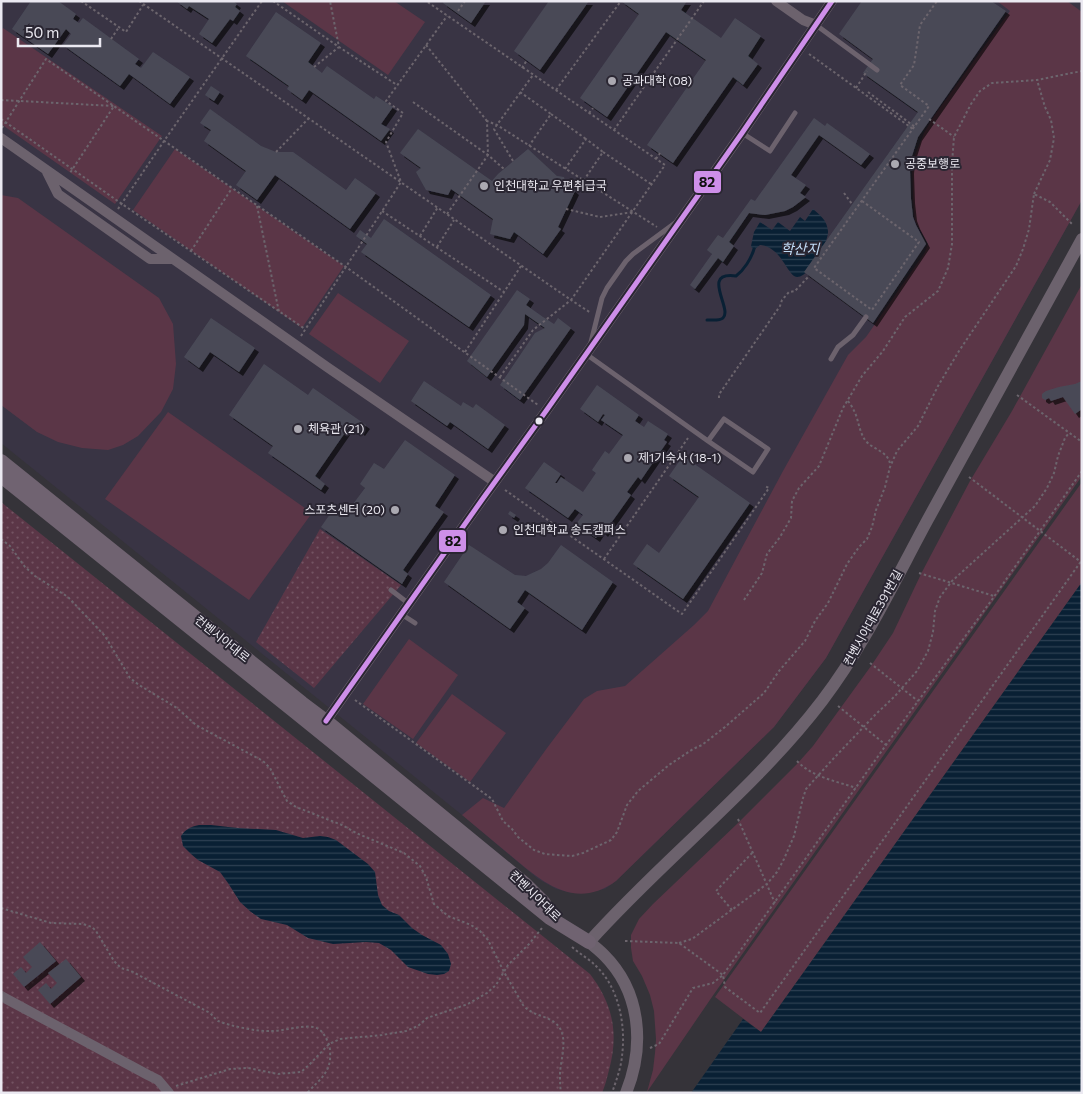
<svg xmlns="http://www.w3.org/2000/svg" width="1083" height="1094" font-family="Commissioner,'Noto Sans KR',sans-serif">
  <defs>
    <pattern id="grass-dots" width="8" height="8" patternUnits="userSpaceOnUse" patternTransform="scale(1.25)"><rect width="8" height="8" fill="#5b3647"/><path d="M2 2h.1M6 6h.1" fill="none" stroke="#735362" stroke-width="1.8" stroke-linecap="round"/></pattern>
    <pattern id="water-rules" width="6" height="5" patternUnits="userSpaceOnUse" patternTransform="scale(1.25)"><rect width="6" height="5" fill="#092034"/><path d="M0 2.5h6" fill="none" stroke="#2d4052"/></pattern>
    <filter id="shadow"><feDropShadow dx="4" dy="4" stdDeviation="0" flood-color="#0009"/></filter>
  </defs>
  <rect width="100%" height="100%" fill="#353339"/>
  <!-- built -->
  <path fill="#393444" d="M1,1H1080L1082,3V200L826,658L774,727L616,881L605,889L591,892L571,893L556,889L538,879L462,815L1,443Z"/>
  <!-- grass -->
  <path fill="url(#grass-dots)" d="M1,502L590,974C613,1004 619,1034 609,1070C607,1078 605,1086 602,1093H1Z
    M320,529L401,585L314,688L256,642Z"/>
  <!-- park -->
  <path fill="#5b3647" d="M282,1H394L425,22L388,75Z
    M997,1H1067L1082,12V200L826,658L774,727L616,881C575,911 542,882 510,855C494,842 478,828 462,815L483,798L504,808L547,748L584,699L597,691L625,686L694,625L708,611L783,471L848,355L866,337L925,252L928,244L915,221L913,199L912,162L924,133L934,116L1010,11Z
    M3,28L162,136L115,204L1,124V31Z
    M175,149L344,266L302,328L133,210Z
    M1,195L18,198L159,298L173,324L176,364L173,389L161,412L138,436L123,445L108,450L82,448L58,442L37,432L1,405Z
    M1082,284V476L714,994L647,1092L653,1070L655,1053L656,1039L654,1011L650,995L642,976L633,961L631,948V935L639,919L653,904L738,823L797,764L813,746L871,666L893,633L922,572L970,481L1012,411Z
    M338,293L409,341L380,383L309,334Z
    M168,412L312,513L249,600L105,499Z
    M1082,482V582L761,1032L715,997Z
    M409,639L458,675L413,739L363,704Z
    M452,694L506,733L470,782L416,743Z"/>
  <!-- water -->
  <path fill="url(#water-rules)" d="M813,209C820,215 827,220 828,231C829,242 809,278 797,277C787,276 782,247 760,245L755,249L752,248L751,246L754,232L760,222L772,230L778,222L790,231L800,217L805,221Z
    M1082,582V1093H691L743,1019L761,1032Z
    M199,825H211L238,828L276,830L303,838L320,836L328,837L336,840L368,864L375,872L378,895L382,905L389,911L399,915L412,928L422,935L441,945L448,954L451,964L449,971L444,974L437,975L428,974L408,967L391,950L379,943L366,942L333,944L308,938L287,925L261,919L251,912L240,902L228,883L220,872L198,860L191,854L183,846L181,836C186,829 190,827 199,825Z"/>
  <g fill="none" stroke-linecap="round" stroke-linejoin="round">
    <!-- stream -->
    <path stroke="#092034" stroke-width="3" d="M707,320C712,320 720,321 723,318C733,309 700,271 736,276C744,270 751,259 754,249"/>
  </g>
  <!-- building -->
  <path fill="#494a57" filter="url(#shadow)" d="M31,1H58L76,14L73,19L79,23L83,18L139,59L135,64L141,68L153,52L190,77L170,104L129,74L120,86L63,45L71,34L66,29L48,54L12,29Z
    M176,1H233L237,4L235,7L240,11L233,21L230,19L212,43L199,34L209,19L189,6L187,9Z
    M444,1H486L471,23L443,3Z
    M549,1H589L540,70L514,51Z
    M621,1H687L681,10L721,38L735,18L761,36L748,56L758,64L743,85L733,77L673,163L647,145L706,60L666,32L607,117L580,98L639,14Z
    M862,1H991L1006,11L918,137L911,159L910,170L911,199L913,217L916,225L926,244L873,323L804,272L918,112L863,73L873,59L839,34Z
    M276,12L321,43L308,62L322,73L327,66L374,99L376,96L393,107L381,124L390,129L381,141L309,90L302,100L287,89L289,86L246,56Z
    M211,86L220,92L214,101L205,95Z
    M210,109L261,146L276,152H293L346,190L355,178L376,193L350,229L275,175L257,200L236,185L246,171L204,141L211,130L200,123Z
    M814,118L825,126L827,123L870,154L861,165L819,135L791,175L806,185L800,193L806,197L793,207L785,211L765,215L749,213L729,242L734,246L723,262L718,258L695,289L690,285L712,254L707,250L718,235L723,238L751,199L755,201Z
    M418,129L492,181L498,174L528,149L557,176L564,177L565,182L575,191L558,227L561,229L543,254L514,232L510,239L490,234L493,219L451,189L448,195L426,190L416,172L421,168L400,153Z
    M384,219L491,295L469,327L361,252L367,244L356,236L360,230L371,238Z
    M517,290L530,299L526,305L543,317L554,324L558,318L571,328L520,400L500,385L535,333L545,328L525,314L524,325L487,377L467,361Z
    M211,318L255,348L239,372L210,352L199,368L184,357Z
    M264,364L308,395L313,388L366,425L361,432L351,424L315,476L325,484L321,490L268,453L273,446L229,415Z
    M424,381L461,406L463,402L473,408L476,404L505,425L488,449L450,422L447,426L411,401Z
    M1082,381V409L1075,414L1063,397L1051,401L1049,398L1045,400L1042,398V394L1046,391L1059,387L1075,384Z
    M597,385L639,415L635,421L644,427L648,421L668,434L664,440L667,442L641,480L638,477L627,492L631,495L604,533L601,530L596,538L576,524L583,515L575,509L568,518L525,488L544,462L561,474L555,483H557L561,477L583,492L596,473L592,470L605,451L609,454L623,435L601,420L605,415L603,414L598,422L580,409Z
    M405,440L455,475L436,504L435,506L444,512L403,570L408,574L402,584L321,527L335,507L345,515L365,488L360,484L374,463L384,469Z
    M683,456L750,503L683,599L633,564L647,544L659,553L699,497L669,476Z
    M510,511L516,515L514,518L508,514Z
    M469,545L515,575L526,576L541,569L548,563L561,545L613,582L582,630L525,590L517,602L525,608L510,629L444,582Z
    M40,942L56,961L24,987L13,974L21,967L26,973L32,967L23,957Z
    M66,959L81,977L50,1004L38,990L46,983L51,989L57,983L48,973Z"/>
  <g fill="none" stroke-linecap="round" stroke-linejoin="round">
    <!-- path -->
    <path stroke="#6c656d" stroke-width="2" stroke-dasharray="2.5 2.5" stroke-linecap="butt" d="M81,1L126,32L143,5
      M139,1L571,300L665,165L426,1
      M273,1L339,47L397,85
      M458,11L465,1
      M111,39L119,27
      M426,45L487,121
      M809,54L913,129
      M314,67L339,47L330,1
      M522,68L527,60
      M856,88L867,71
      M556,90L621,1
      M520,92L551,114L529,146
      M868,92L915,127
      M1,100L114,106L70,173
      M413,102L488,155L504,169
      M589,113L593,108
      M551,114L586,139
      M1,119L122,204L305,329
      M929,119L946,131L954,137
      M2,128L46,59L346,267L538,405
      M614,130L704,1
      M276,152L309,118
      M603,152L651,184
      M656,159L660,153
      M513,161L494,129L533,75
      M565,169L586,139L603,152L584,180
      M844,193L852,204
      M1034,194L1050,160L1054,138L1051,120L1045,107L1037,80
      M862,201L919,242L872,310L814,268L929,106L900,85L914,65L920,25L937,1
      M257,206L279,312
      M118,209L164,141L262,1
      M566,209L600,217L633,212
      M382,211L504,292
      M447,214L488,155L487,121L497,125L657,227
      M420,236L438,207
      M437,247L454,220
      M191,251L232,188
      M301,336L401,182L386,142L403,113L386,101L447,16
      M465,352L521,266
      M500,377L533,330L571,300L591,313
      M1017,395L1082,442
      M719,398V395L720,393L780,306L782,300L789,292L795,291L809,276
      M848,401C852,406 855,412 857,418C859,426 861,434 865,440C873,450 888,451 890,464
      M969,477L1081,562
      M505,490L682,614L769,488L765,486
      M1,539L10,546L25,567L35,576L68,597L105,636L130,678L139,685L177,708L196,725L263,761L270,768L287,801L296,807L342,825L356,833L404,853L420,866L426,877L434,904L448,916L471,925L480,931L488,940L504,972L523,1005C531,1015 544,1015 554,1022C570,1033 561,1057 560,1073C560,1080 560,1086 561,1093
      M604,559L688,438
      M919,573L994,596
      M744,600L762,573L767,554L780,537L791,518L792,501L799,488L819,466L843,408L862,376L883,351L905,317L938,291L948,268L952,244V163L954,137L971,104L980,91L992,83L1037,80L1082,71
      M870,663L918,701
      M355,700L492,799L503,821L512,829L518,837L534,850L545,854L557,855L572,856L583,853L611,840L617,832L627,805L638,791L669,765L693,749L702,745L725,727L764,693L779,671L805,641L815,621L828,603L847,564L859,547L867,539L872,527L876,510L885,487L890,467L897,451L918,426L938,386L959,351L1016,266L1023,249L1029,229L1034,194L1050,202L1072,224
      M838,706L886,745
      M797,761C812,777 836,781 856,788
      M738,819L775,903
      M1,908L51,923L83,924L92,927L96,931L114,961L121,968L131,971L210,1013C213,1016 215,1019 218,1021C230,1026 259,1032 271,1031C285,1031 300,1025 314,1027C321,1029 324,1034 327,1040C329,1044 330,1047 330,1051C332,1072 320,1079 307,1093
      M732,910L716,891L752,853
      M625,941L679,943L723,975L725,987L760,1013L1082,560
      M679,943L692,939L767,884L777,872L784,859L794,836L803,798L806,789L833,759L875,715L895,696L917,671L928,651L933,632L935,611L940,597L952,581L1035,506L1047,488L1054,473L1058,456L1065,438L1069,433
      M572,947C580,954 589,959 596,966C619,988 626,1025 622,1056C621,1068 616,1081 612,1093
      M650,1048L659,1044L693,988L713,983L723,975L886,745L991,601L1082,471
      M176,1086L230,1069L248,1068L278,1074L301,1072L309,1065L329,1044L340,1039L382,1035L406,1031L418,1026L427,1018L468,1004L487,993L496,985L508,965L529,944L542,928"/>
    <!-- service -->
    <path stroke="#6c626d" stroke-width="5" d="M816,25L877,70
      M742,133L770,151L795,113
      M591,342L602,298L607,288L626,261L633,254L675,223
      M586,354L708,441
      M831,359L838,347L853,335L866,317
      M724,419L768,449L753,472L708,441Z
      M391,590L408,603
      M401,614L415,623"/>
    <!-- minor -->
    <path stroke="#6c626d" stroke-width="10" d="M776,1L803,20L816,25
      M1,138L327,367L495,482
      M47,172L58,194L150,259H173
      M326,721L484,497L546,411L742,133L832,1
      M1,996L148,1075L158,1080L169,1093"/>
    <!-- tertiary -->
    <path stroke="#6c626d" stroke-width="12" d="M626,1093C645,1046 641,992 604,955C599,950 594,946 589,942C663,859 754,790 822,701C864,646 894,582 927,521C978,427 1030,333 1082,239"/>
    <!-- secondary -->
    <path stroke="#706371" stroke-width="14" d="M1,461L302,703L326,721L525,884L544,903
      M1,476L294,711L550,918L589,942"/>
    <!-- bus-1 casing -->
    <g stroke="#2a2632" stroke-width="9">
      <path id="bus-1" d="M326,721L484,497L546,411L742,133L832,1"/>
    </g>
    <!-- bus-1 -->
    <use href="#bus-1" stroke="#ce8fe9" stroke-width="5"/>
  </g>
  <!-- markers -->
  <g fill="#aba9b1" stroke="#2a2632" stroke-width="2">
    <circle cx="612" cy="81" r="5"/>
    <circle cx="895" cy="164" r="5"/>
    <circle cx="484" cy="186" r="5"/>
    <circle cx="298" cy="429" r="5"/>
    <circle cx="628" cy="458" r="5"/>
    <circle cx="395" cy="510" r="5"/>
    <circle cx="503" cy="530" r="5"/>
  </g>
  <circle fill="#ebe9f1" stroke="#2a2632" stroke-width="2" cx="539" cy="421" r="4.5"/>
  <g text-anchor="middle" stroke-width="4" stroke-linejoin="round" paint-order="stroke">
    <!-- poi labels -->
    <g font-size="12" fill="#ebe9f1" stroke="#2a2632" text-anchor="start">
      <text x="622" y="85">공과대학 (08)</text>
      <text x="905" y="168">공중보행로</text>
      <text x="494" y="190">인천대학교 우편취급국</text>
      <text x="308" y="433">체육관 (21)</text>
      <text x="638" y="462">제1기숙사 (18-1)</text>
      <text x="385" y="514" text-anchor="end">스포츠센터 (20)</text>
      <text x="513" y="534">인천대학교 송도캠퍼스</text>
    </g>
    <!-- street labels -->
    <g font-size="12" fill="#ebe9f1" stroke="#2a2632">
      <text transform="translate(873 618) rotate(-61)" y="4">컨벤시아대로391번길</text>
      <text transform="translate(222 639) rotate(39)" y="4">컨벤시아대로</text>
      <text transform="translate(535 896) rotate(44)" y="4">컨벤시아대로</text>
    </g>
    <!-- water labels -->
    <g font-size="14" font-style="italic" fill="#c1dcf7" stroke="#2a2632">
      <text x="800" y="254">학산지</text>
    </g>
  </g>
  <g stroke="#2a2632" stroke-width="2">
    <rect x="693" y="170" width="29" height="24" rx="5" fill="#ce8fe9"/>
    <rect x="438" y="529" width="29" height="24" rx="5" fill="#ce8fe9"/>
  </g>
  <g font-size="14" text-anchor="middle" font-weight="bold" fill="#111">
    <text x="707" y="187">82</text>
    <text x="453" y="546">82</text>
  </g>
  <!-- border -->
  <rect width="1083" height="1094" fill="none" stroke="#ebe9f1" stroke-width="5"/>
  <!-- scale -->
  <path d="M18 38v8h82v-8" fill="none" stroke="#ebe9f1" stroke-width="2.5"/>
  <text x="25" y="38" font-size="15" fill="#ebe9f1" stroke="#2a2632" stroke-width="4" paint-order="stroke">50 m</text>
</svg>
